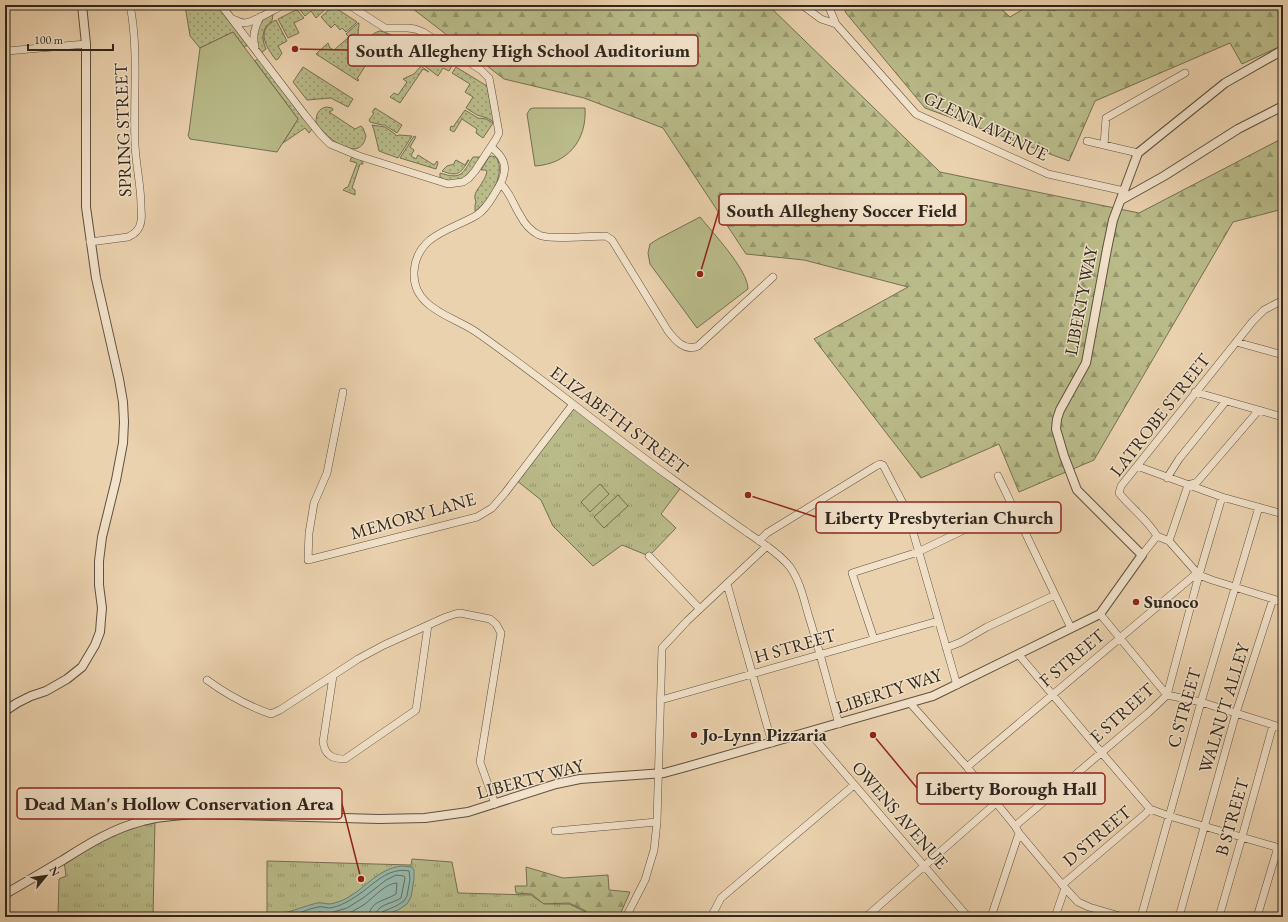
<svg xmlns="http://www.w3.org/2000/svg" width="1288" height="922" font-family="'EB Garamond',serif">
  <defs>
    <pattern id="grass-dots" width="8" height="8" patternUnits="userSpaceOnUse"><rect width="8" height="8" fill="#b9bb89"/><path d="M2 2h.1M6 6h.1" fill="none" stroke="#97986f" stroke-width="1.8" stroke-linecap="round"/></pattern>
    <pattern id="forest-firs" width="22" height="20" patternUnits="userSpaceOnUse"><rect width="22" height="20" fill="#b9bb89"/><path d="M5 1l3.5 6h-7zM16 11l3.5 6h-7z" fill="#97986f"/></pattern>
    <pattern id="park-tufts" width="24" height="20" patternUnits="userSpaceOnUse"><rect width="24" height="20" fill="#b9bb89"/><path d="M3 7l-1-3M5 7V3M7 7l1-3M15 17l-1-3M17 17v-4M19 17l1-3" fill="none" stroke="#97986f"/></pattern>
  </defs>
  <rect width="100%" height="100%" fill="#ebd2ae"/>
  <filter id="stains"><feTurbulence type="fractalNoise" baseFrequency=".005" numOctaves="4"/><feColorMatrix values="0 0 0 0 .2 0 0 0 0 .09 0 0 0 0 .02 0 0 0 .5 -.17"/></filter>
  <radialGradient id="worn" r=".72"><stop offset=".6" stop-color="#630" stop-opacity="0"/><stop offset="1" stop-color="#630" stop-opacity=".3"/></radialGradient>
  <!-- grass -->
  <path fill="url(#grass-dots)" stroke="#747053" d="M185,5H217L248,45L244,47L233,32L200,48L190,36Z
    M306,5H330L316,18L311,11L305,16L300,10V8Z
    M333,6L357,22L346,32L342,28L340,30L335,24L331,28L321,17Z
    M296,10L298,11L304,18L294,23L299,33L288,38L278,19Z
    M273,14L272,21C262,28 261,38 266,49L261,53C255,43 255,27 264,19C267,17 270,15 273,14Z
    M276,20L287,41L278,46L282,53L278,59L276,60C266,47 255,30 276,20Z
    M358,23H359C358,38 355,53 367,63L357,79L359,80L358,81L316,54L328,43L330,48L334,50L349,37L346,34Z
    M380,31C388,32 409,44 412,52C413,56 412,60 411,64L407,62C396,70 384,57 375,51L370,52C365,42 369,34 380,31Z
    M431,50L453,64L449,71L443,68L438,76L422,64Z
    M258,58L312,129L309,133L305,128L283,143L298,119L255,61Z
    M421,66L429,72L423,69L400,103L390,97L394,93L398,95L407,82L403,79L414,74Z
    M303,67L353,99L348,107L331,98L307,100L293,82Z
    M456,67L487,86L494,122L487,118L477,115L466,108L473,97L465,92L470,84L452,73Z
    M326,107L332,108L333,110L329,112L355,129L361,126L363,128L366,136C360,166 323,136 316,122C316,115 318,109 326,107Z
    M375,108L402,125L397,133L386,126L385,125H382L370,122L369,120L374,113L372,112Z
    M465,110L478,118L486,119L493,123L483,138L476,133L477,129L462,119L454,132L450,130L451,126L453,127Z
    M372,125L385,127L395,134L396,136L399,135L412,136L398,158L379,151L374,130Z
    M414,136L416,137L410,147L414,150L411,156L416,159L418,155L434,165L437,161L438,163L436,169L400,158Z
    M492,156L496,157C507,173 489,202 475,211V205L476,202C472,193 479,189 483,181C485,178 486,175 487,172L486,170H481L489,157Z
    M354,157L361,160L363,163V164H360L352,188L355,190V195L343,190L345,188L348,187L357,163L350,161L351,158Z
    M473,157H481C469,173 462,187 440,178V173C462,180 462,174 473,157Z
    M456,160L465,165L468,160H469C460,174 458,177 442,171L447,166L454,164L455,161Z"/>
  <!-- forest -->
  <path fill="url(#forest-firs)" stroke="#747053" d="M408,5H768L940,172L1139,213L1283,138V209L1233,222L1094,460L1019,492L999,444L921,478L814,339L908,287L804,260L746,254L663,128L584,98L504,79Z
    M843,5H997L1010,17L1030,5H1283V45L1242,64L1230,43L1095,101L1069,161L925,108L846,13Z
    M526,867L563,878L608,875L609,890L630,892L619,917H583L586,911L569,903L543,904L532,894L516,893L515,886H527Z"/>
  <!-- park -->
  <path fill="url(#park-tufts)" stroke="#747053" d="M573,404L682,486L661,514L676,528L649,556L622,545L593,566L553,526L541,500L516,480Z
    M155,820L153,917H58L59,879L66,876L64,861L98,841L131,827Z
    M412,859L452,862L458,893L531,895L544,904H569L586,912L584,917H267V861L411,865Z"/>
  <!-- pitch -->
  <path fill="#b9bb89" stroke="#747053" d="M233,32L298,119L277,152L190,139L188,135L189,132L200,48Z
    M533,108H585C587,140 568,164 535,166L527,114L530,109Z
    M700,217C713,233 748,270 748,289L697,328L650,264L648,253L650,244L658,239Z
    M600,484L609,494L590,512L581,502Z
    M618,495L628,506L604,528L594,517Z"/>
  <!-- water -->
  <path fill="#98b8aa" stroke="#6e7e72" d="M402,866L412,867L414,870V879L411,897L407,904L398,910L379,917H260C265,915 273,915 278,914C292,912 304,906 317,903C321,902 325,904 329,904C333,904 337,902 341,901C363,892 377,868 402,866Z"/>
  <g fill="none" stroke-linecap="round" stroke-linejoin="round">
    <!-- shore -->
    <path stroke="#636f64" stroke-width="1" d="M286,917C297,915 307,909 318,907C322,906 326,908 330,908C341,906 349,901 358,895C374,884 388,867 409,871L410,879L407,896L404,901L396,906L382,912L380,917
      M303,917L319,912L330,913L347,908L363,898L386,880L396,875L404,876L405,878L401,898C392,904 376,904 375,917
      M339,917C349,914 357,909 365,904C374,897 386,883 397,883L396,894C385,901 369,901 369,917"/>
    <!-- minor casing -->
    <g stroke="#5d5141" stroke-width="8">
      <path id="minor" d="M221,5L305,115L321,135L330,144L359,156L448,184L463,182L469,178L475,171L496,139L499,133L491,88L489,78L481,70L423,32L415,29L408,28H385L349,5
        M802,5L821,19L836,24L916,114L1048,174L1124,191
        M828,5L836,24
        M1041,5L1052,7L1060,5
        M233,19C237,21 240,23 245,23C254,22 273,10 283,5
        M255,47C252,36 255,27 260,17
        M7,51L86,44
        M1087,141L1138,153
        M1104,145L1106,118L1185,73
        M491,147C510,161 507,175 495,193C490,201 486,209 477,215C462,224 444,229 430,240C411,256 408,285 426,302C440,316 463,322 479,334C546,381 608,433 674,480C699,498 723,516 748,533C762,543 779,553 790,567C800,581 804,600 809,617C820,652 829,688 839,724
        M501,184C511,194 513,204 520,215C524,223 531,231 539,235C548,240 593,236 606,236L612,240L668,331C675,340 685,352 698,346L773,277
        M90,242L128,237C135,234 140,229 141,221C142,217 141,211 141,206C141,186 136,166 135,145C133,99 139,51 130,5
        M1236,342L1283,355
        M343,392L327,473L314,503L309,533L308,560L477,517L492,508L505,493L573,404
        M1195,392L1283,417
        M1137,466L1222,497L1283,514
        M998,476L1071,628
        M1167,478L1179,459L1226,401
        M1157,536C1147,519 1131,508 1119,493L1121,486L1253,321L1264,310L1283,300
        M1157,536L1169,541L1199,575L1212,580L1283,602
        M759,541L767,533L876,466L880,464L883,465L907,511L957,685
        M1169,541L1188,485L1197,482L1258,411
        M1142,555L1157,536
        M649,556L700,609
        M727,584L772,743
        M1100,614L1167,695L1201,702L1283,728
        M874,639L852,573L918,552L999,513
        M946,648L961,642L987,627L1055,595
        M1019,655L1101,752L1150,809L1169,816L1283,849
        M333,676L323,742C325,755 332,759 345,759L416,710L428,625
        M207,680C226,694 248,706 271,714L280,710L358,659L384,645L446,617L455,614L460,613L490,619L496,624L501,633L480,762L495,804
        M661,700L938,621
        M910,703L967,767L1015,826L1019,833L1065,888L1078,902L1089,907L1123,917
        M809,732L968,917
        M967,767L1197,573
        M1015,826L1148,713L1167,695L1199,575L1222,497
        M555,831L657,822
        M1062,885L1144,815L1150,809
        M626,917L645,880L654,850L657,822L662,648L687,621L767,546
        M711,917L721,898L854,785
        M866,917L996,803
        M991,917L1019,833
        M1055,917L1065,888
        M1141,917L1201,702L1259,507
        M1179,917L1236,713L1273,599
        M1219,917L1242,837L1273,725
        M1257,917L1278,847"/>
    </g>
    <!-- tertiary casing -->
    <g stroke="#5d5141" stroke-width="10">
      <path id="tertiary" d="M1121,200L1164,176L1238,129L1283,106
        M5,711L17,703L31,696L46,691L67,679L82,667L95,645L100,632L101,619L102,608L99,585V561L102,537L116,480L123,443L124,422L123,402L119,379L96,278L86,207V44L82,5
        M5,894C25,883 44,871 63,860C88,844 114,828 143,821C161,816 180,815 198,814L379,819L425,818L468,812L556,784L580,779L664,773L686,767L933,696L1100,614L1142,555L1077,490L1064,456L1056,429L1057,419L1060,410L1086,363L1107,249L1113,220L1138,153L1225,83L1283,50"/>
    </g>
    <!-- minor -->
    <use href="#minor" stroke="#f2e2ca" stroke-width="7"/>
    <!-- tertiary -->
    <use href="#tertiary" stroke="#f2e2ca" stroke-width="8"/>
  </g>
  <!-- markers -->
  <g fill="#8f2418" stroke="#f2e2ca" stroke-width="1.5">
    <circle cx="1136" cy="602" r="4"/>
    <circle cx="694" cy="735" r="4"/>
  </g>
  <g text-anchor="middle" stroke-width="3" stroke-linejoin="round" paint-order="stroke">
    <!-- street labels -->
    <g font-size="18" fill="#2e261d" stroke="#f2e2ca">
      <text transform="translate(986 126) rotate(26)" y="6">GLENN AVENUE</text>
      <text transform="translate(123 130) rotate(-92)" y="6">SPRING STREET</text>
      <text transform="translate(1081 301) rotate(-79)" y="6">LIBERTY WAY</text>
      <text transform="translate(1160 415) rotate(-52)" y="6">LATROBE STREET</text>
      <text transform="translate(619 420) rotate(37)" y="6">ELIZABETH STREET</text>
      <text transform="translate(413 516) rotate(-16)" y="6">MEMORY LANE</text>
      <text transform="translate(795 646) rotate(-16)" y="6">H STREET</text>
      <text transform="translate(1072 658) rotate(-40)" y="6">F STREET</text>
      <text transform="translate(889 691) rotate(-18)" y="6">LIBERTY WAY</text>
      <text transform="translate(1184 708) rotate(-74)" y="6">C STREET</text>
      <text transform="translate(1224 708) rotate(-73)" y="6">WALNUT ALLEY</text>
      <text transform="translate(1122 713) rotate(-42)" y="6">E STREET</text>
      <text transform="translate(530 779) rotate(-15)" y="6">LIBERTY WAY</text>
      <text transform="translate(900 815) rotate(49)" y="6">OWENS AVENUE</text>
      <text transform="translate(1232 817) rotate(-74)" y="6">B STREET</text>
      <text transform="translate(1097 836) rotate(-40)" y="6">D STREET</text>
    </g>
    <!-- poi labels -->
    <g font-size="18" font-weight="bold" fill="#2e261d" stroke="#f2e2ca" text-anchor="start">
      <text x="1144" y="608">Sunoco</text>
      <text x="702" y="741">Jo-Lynn Pizzaria</text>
    </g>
  </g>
  <!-- callouts -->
  <path fill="none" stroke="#8f2418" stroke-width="1.5" d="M295 49L348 50M700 274L719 210M748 495L816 517M873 735L917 788M361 879L342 804"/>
  <g fill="#8f2418" stroke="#f2e2ca" stroke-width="1.5">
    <circle cx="295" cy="49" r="4"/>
    <circle cx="700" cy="274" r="4"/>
    <circle cx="748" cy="495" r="4"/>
    <circle cx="873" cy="735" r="4"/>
    <circle cx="361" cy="879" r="4"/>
  </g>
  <g fill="#f2e2ca" stroke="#8f2418" stroke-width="1.5">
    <rect x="348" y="35" width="350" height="31" rx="4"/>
    <rect x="719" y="194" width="247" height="31" rx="4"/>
    <rect x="816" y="502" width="245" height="31" rx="4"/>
    <rect x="917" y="773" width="188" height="31" rx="4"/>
    <rect x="17" y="788" width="325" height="31" rx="4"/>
  </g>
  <g font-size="19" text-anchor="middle" font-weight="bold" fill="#2e261d">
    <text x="523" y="57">South Allegheny High School Auditorium</text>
    <text x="842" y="217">South Allegheny Soccer Field</text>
    <text x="939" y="524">Liberty Presbyterian Church</text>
    <text x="1011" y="795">Liberty Borough Hall</text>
    <text x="179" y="810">Dead Man's Hollow Conservation Area</text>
  </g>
  <!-- margin -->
  <rect width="1288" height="922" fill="none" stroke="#ebd2ae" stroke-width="20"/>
  <rect x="6" y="6" width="1276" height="910" fill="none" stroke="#2e261d" stroke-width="2"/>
  <rect x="10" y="10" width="1268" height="902" fill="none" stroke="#2e261d"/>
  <!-- north arrow -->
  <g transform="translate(46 876) rotate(61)" stroke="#f2e2ca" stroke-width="3" paint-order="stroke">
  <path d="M0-3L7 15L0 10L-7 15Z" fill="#2e261d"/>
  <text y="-6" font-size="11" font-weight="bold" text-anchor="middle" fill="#2e261d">N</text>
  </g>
  <!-- scale -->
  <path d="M28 44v6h85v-6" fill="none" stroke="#2e261d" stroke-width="2"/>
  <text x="34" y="44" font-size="12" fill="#2e261d" stroke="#f2e2ca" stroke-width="3" paint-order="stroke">100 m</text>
  <rect width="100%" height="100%" filter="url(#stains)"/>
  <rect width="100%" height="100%" fill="url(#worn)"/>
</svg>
